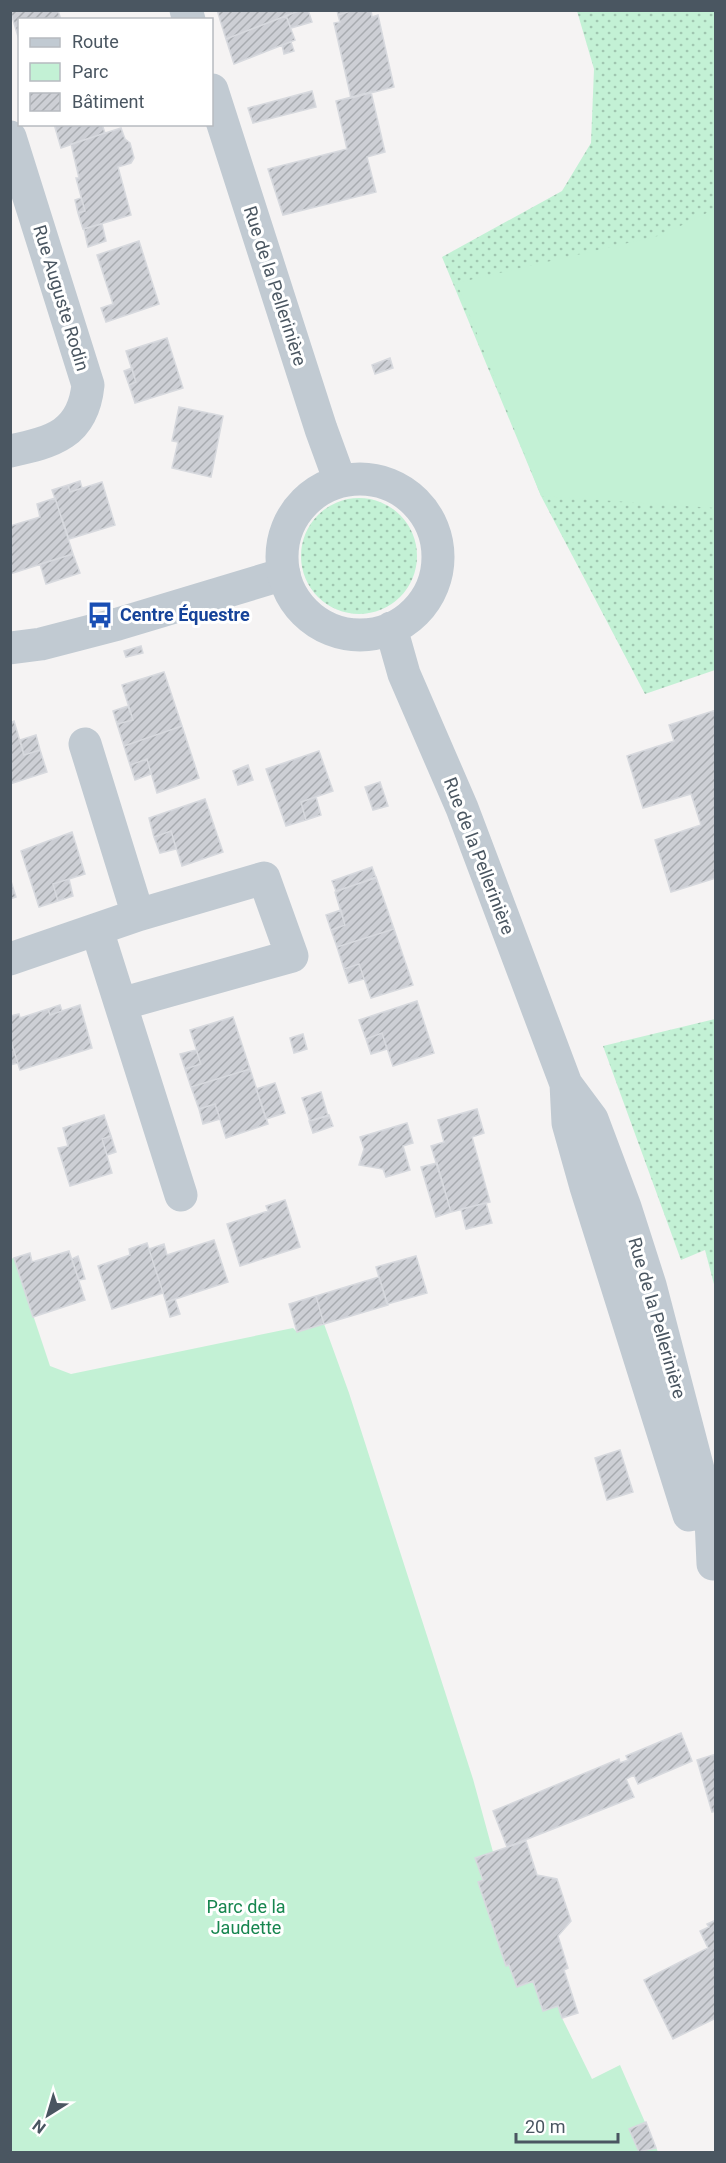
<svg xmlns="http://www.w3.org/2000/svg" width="726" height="2163" font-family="Roboto,sans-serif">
  <defs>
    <pattern id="grass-dots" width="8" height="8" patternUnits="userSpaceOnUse" patternTransform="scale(1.5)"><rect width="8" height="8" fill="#c3f1d5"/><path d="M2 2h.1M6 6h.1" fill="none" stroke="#a0c6b0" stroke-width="1.8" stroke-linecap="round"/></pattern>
    <pattern id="building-hatch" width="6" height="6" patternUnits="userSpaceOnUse" patternTransform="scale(1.5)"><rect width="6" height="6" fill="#cdcfd5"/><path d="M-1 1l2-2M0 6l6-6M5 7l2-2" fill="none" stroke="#a8abb0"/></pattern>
  </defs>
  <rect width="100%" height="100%" fill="#f5f3f3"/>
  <!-- grass -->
  <path fill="url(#grass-dots)" d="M577,11H715V670L645,694L541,496L442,257L562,191L591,143L594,69Z
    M301 556a58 58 0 1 1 116 0a58 58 0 1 1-116 0Z
    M715,1019H716L715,1288L705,1250L681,1260L603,1046Z"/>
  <!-- green -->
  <path fill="#c3f1d5" d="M715,209V508L541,496L457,283L662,235Z
    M14,1258L50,1366L71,1374L293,1328L297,1332L324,1324L349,1393L473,1779L493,1852L475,1858L483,1880L478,1882L506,1966L509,1965L517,1986L533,1981L543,2011L558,2006L562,2018L592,2079L620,2065L658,2152H11L10,1259Z"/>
  <!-- building -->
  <path fill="url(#building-hatch)" stroke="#d7d9de" stroke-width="1.5" d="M10,10H58L61,20H20V43Z
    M217,10H301L226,39Z
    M301,10H308L312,22L291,28L286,16Z
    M337,10H354L338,15Z
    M354,10H371L372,17L378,15L394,87L351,98L334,23L340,22L338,15Z
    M286,16L295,40L234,64L226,39Z
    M291,42L294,51L284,54L282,45Z
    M312,91L316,107L253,123L248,108Z
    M371,92L385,152L367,157L376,192L283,215L268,169L347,149L336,101Z
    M54,124H102L105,133L61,148Z
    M121,128L125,139L130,143L134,158L131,163L118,167L131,215L83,229L78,213L85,211L76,178H79L71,144Z
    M81,198L85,211L78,213L75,200Z
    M102,224L106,241L88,247L84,229Z
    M139,241L159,304L106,322L101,308L113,304L97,255Z
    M167,338L183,388L135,403L129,385L136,382L126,351Z
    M390,358L393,368L375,374L372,365Z
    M132,368L136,382L129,385L124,371Z
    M179,407L223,416L211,477L172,468L178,442L172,441Z
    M80,481L82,488L70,492L68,485Z
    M102,482L115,525L69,539L52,490L68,485L70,492Z
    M55,498L73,554L10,574V526L40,517L37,504Z
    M73,554L80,573L46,584L40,564Z
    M141,646L143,653L126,657L124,651Z
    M164,672L182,726L124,746L117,724L133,720L122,685Z
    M128,706L133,720L117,724L113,711Z
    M716,710V878L671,892L655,840L701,825L691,794L643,808L627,756L674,741L669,725Z
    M14,721L24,755L40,750L47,772L10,784V723Z
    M182,726L199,778L157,793L147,759L130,765L124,746Z
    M36,735L40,750L24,755L20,740Z
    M319,751L333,791L301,802L306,820L286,826L266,769Z
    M147,759L151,774L135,780L130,765Z
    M248,765L253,780L238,785L233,771Z
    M380,782L388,806L373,810L365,787Z
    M316,797L321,815L306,820L301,802Z
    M205,799L223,852L182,866L171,831L154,837L149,818Z
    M171,831L176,849L160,853L154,837Z
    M72,832L85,874L53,884L58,901L39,907L21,851Z
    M372,867L376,878L336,891L332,881Z
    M376,877L394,929L337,947L331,930L345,925L335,892Z
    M10,878L16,897L10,899Z
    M69,879L73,896L58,901L53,884Z
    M341,910L345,925L331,930L326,915Z
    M394,929L413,985L371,998L359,964L344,969L337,947Z
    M359,964L364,979L349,983L344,969Z
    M417,1001L434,1053L393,1066L382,1033L366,1039L359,1020Z
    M60,1005L62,1011L50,1015L48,1009Z
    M80,1005L92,1048L20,1070L10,1039V1016L19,1014L20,1018L48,1009L50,1015Z
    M233,1017L250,1069L191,1087L185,1069L201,1064L190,1030Z
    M382,1033L387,1049L371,1054L366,1039Z
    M303,1034L307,1049L294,1053L290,1038Z
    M10,1039L18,1063L10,1065Z
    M196,1050L201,1064L185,1069L180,1054Z
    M250,1069L268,1124L226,1138L215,1104L199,1109L191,1087Z
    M275,1083L285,1113L266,1119L256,1089Z
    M321,1092L328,1116L310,1121L302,1098Z
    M215,1104L220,1119L203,1124L199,1109Z
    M477,1109L484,1133L472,1137L490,1202L451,1212L431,1146L444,1142L438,1120Z
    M104,1115L111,1136L102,1139L112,1173L70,1186L58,1148L68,1146L63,1128Z
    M329,1115L333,1126L313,1133L309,1121Z
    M407,1123L413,1143L403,1146L410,1170L386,1177L383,1169L359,1165L364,1149L360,1137Z
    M111,1136L116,1152L107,1155L102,1139Z
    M437,1163L451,1212L436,1217L421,1167Z
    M285,1200L300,1247L240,1266L227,1224L268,1211L266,1206Z
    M486,1203L492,1223L466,1229L461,1209Z
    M214,1240L228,1282L166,1302L149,1249L164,1244L167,1255Z
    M147,1243L163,1293L112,1309L98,1266L130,1255L129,1249Z
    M69,1251L85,1300L33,1317L14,1258L30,1253L32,1262Z
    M78,1256L85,1279L79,1280L72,1259Z
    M416,1256L427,1293L387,1304L376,1267Z
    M379,1277L388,1305L324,1324L316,1296Z
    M316,1296L324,1324L297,1332L289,1304Z
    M175,1299L180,1314L170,1317L166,1302Z
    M620,1450L633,1492L607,1500L595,1458Z
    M681,1733L692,1761L638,1784L634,1775L626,1779L634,1797L507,1847L493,1811L619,1759L620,1763L628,1760L626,1756Z
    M716,1754V1811L712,1812L697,1760Z
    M526,1841L537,1875L557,1879L571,1921L558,1936L568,1968L564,1970L578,2013L562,2018L558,2006L543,2011L533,1981L517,1987L509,1965L506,1966L478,1882L483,1880L475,1858Z
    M716,1920V2018L673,2039L644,1980L708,1948L700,1931L709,1927L707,1924Z
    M646,2122L656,2148L639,2152L629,2129Z"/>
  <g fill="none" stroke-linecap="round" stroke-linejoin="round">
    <!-- minor -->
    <path stroke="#c1cad2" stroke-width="33" d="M10,137L88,385C83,434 53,442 10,451
      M10,648L41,644L118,624L284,574
      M85,744L138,915
      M97,930L181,1195
      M10,959L138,915L264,878L292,956L121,1004"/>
    <!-- tertiary -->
    <path stroke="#c1cad2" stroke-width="33" d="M186,10L189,20
      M212,90L321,429L340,481
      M282 557a78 78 0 1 1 156 0a78 78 0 1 1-156 0Z
      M391,628L404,674L462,808L566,1084L592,1119L625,1207L650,1285L711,1519L713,1564
      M566,1084L568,1123L586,1187L689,1515"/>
  </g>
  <!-- icons -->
  <defs>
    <g id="bus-bare" transform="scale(2.07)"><path d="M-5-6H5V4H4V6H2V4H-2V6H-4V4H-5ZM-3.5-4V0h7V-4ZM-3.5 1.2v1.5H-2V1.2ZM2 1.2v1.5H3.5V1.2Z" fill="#1a4fb4" stroke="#fff" stroke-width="2.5" paint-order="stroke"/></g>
  </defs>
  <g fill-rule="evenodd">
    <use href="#bus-bare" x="100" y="615"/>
  </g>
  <g text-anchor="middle" stroke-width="6" stroke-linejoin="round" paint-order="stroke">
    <!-- street labels -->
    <g font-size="18" fill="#4a5661" stroke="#fff">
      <text transform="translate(275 286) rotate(72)" y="6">Rue de la Pellerinière</text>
      <text transform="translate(61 298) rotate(73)" y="6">Rue Auguste Rodin</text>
      <text transform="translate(479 856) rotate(69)" y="6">Rue de la Pellerinière</text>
      <text transform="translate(657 1318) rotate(74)" y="6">Rue de la Pellerinière</text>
    </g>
    <!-- transit labels -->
    <g font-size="18" font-weight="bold" fill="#164399" stroke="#fff" text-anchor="start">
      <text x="120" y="621">Centre Équestre</text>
    </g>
    <!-- park labels -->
    <g font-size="18" fill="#17864f" stroke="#fff">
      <text x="246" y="1913">Parc de la<tspan x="246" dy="21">Jaudette</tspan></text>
    </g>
  </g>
  <!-- border -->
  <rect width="726" height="2163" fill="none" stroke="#4a5661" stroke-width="24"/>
  <!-- legend -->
  <rect x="18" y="18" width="195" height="108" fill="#ffffff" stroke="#b7bbc0" stroke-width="1.5"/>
  <rect x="30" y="38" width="30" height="9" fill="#c1cad2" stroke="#b7bbc0" stroke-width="1.5"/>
  <text x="72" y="48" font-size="18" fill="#4a5661">Route</text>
  <rect x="30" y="63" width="30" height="18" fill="#c3f1d5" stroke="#b7bbc0" stroke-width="1.5"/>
  <text x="72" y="78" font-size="18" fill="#4a5661">Parc</text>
  <rect x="30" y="93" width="30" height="18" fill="url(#building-hatch)" stroke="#b7bbc0" stroke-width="1.5"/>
  <text x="72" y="108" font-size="18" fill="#4a5661">Bâtiment</text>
  <!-- north arrow -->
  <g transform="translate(48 2115) rotate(217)" stroke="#ffffff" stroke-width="4.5" paint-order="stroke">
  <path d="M0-4.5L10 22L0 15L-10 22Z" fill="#4a5661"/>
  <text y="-9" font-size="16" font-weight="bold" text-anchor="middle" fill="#4a5661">N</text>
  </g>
  <!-- scale -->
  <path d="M516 2133v9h102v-9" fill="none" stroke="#4a5661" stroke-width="3"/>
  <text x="525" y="2133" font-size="18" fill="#4a5661" stroke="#ffffff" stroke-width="4.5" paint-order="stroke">20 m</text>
</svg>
